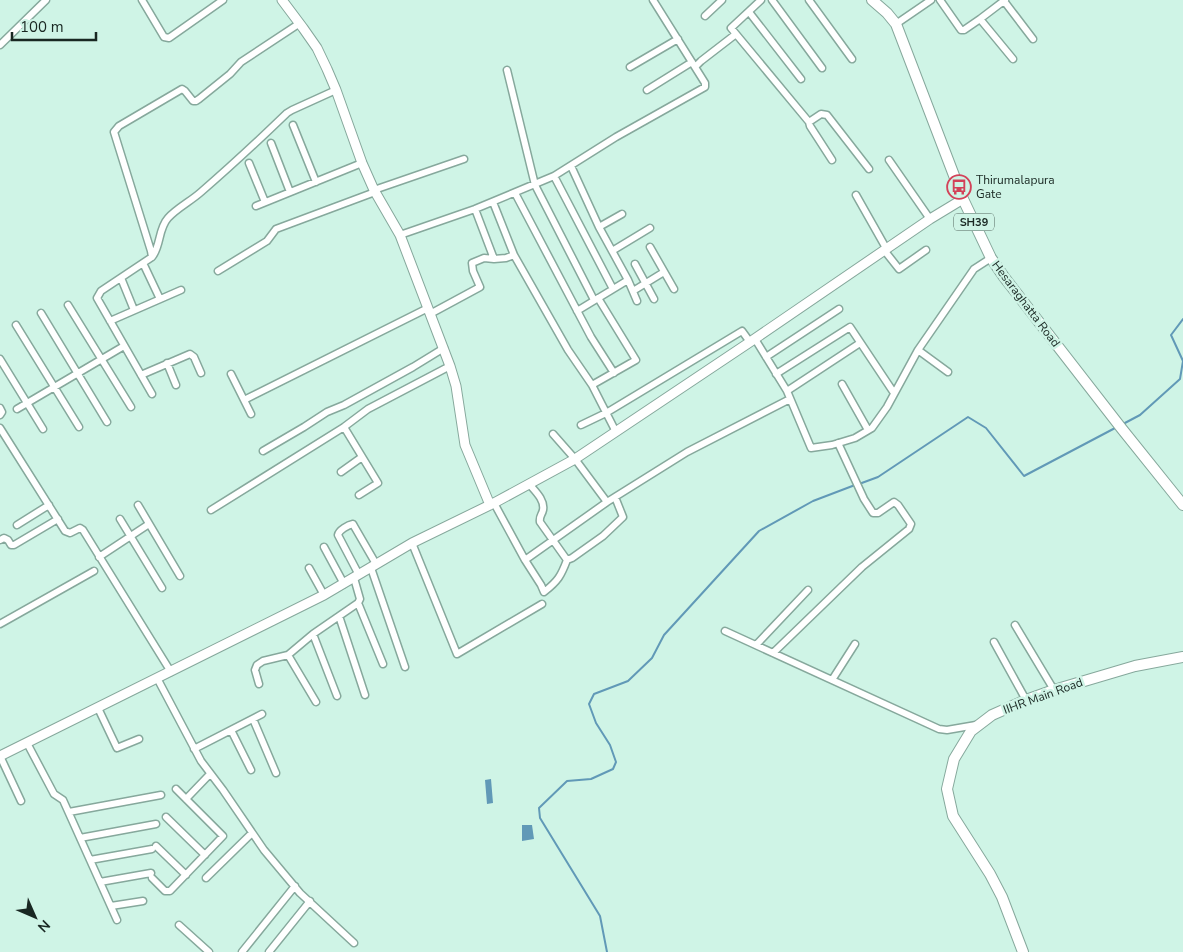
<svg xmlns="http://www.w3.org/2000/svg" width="1183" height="952" font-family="'Nunito Sans',sans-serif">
  <rect width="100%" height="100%" fill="#cff4e6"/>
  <!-- water -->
  <path fill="#6199b7" d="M491,779L493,803L487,804L485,780Z
    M522,825H532L534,839L522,841Z"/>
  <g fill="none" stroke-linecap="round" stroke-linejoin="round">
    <!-- stream -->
    <path stroke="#6199b7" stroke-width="2" d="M1183,319L1171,335L1183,361
      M1123,424L1140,415L1180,379L1183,361
      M859,484L878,477L968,417L986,428L1024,476L1117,427
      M607,952L600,916L540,818L539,808L567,781L591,779L613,769L616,762L610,745L596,723L589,704L594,694L628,681L652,658L664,635L759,531L813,501L855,485"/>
    <!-- street casing -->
    <g stroke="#86a89c" stroke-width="9">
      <path id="street" d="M142,0L164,37L169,38L223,0
        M761,0L731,28L809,122L821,114L827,115L869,169
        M772,0L822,68
        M809,0L852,59
        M940,0L961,30H964L980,19L1005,0
        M1004,1L1033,39
        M749,12L801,79
        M705,16L722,0
        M980,19L1013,59
        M896,24L931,0
        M0,45L46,0
        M630,67L678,39
        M695,67L701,61L736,34
        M507,70L535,185L594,300
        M647,90L692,62
        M809,122L810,126L832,160
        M293,125L316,182
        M271,143L290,192
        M889,160L930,219
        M249,163L265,202
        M571,166L599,227L628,280L637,301
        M554,176L613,289
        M374,190L464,159
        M515,193L591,337L614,373
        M856,195L886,248
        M256,206L362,163
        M475,209L494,259
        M599,227L622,214
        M400,235L475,209L554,176L616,137L705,87V83L653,0
        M650,247L674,289
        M884,250L899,269L926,250
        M612,251L650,228
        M514,255L568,350L592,385
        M152,257C161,246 158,229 168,218C177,208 191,201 201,192C230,167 259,140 287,113L292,110L336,90
        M143,263L160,299
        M635,264L654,299
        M218,271L267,241L276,229L375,192
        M121,278L134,310
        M633,291L664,272
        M598,298L636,360L592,385L616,432
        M68,305L131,407
        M577,311L628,280
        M41,313L107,422
        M430,314L480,287L473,271L472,263L484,258L494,259L506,258L514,255L493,202
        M110,321L181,290
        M16,325L79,427
        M755,339L787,391L811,448L832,445L855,438L872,428L887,407L918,350L974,269L991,258
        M918,350L948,372
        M766,357L839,309
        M0,359L43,429
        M167,363L176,385
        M231,374L251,414
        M776,374L850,327L894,393
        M141,375L190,354L194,357L201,373
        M842,384L868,430
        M787,391L860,343
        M152,394L97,298L101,291L152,257L151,251L114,132L119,126L182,89L185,91L193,101H196L199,99L230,74L241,62L300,23
        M244,400L428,308
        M0,408L2,412L0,415
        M17,409L124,346
        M581,425L606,413L742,331L750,342
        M344,427L378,483L359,495
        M0,428L65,531L70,533L80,528L83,530L171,672
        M553,434L575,459L607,502
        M263,451L304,427L327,412L344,405L413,367L444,348
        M341,472L362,457
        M494,503L525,560L541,585L544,592C558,581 561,576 567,560L540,522C539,516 542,515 543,510C545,500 535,491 530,485
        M138,505L180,576
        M211,510L344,427L368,409L450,366
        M120,519L162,588
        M17,525L49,505
        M0,540L4,538L8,540L11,545H14L58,519
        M412,543L457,654L542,604
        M324,547L344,584
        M99,557L149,524
        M525,560L607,502L687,452L790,399
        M567,560L572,558L603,536L623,517L615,497
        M309,568L324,595
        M371,568L405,667
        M359,575L338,535C339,530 348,525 353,524L354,526L376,564
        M358,603L383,664
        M339,616L365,695
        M0,624L94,571
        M1015,625L1054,690
        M725,631L939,729L947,730L976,725
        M313,634L337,696
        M994,642L1026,700
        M756,645L808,590
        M773,653L862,567L909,529L911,524L898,505L894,502L878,513H873L864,499L838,443
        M288,655L316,702
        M157,678L201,761L223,790L264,850L300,893L354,943
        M832,680L855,644
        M259,684L255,670L257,665L263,661L288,655L313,634L358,603L360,599L354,578
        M98,708L117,748L139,739
        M253,719L276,773
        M231,730L251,770
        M27,743L54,794L63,800L117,920
        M194,749L262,714
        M0,756L21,801
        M186,799L210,774
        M69,812L161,795
        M166,817L205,855
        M80,838L156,824
        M156,846L186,875
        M90,860L152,849
        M152,878L165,891H170L223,836L176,789
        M206,878L252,833
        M100,882L151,873
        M111,906L143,901
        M179,925L209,952
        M242,952L295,886
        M269,952L310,901"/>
    </g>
    <!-- secondary casing -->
    <g stroke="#86a89c" stroke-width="11">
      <path id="secondary" d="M282,0L303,28L317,48L327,69L336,90L362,163L374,190L400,235L450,366L456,386L465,445L490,505
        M0,756L324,595L412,543L494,503L575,459L750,342L930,219L963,199"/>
    </g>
    <!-- primary casing -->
    <g stroke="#86a89c" stroke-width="12">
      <path id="primary" d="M872,0L887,13L896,24L963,199L991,258L1004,277L1122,429L1183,505
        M1023,952L1002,897L990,874L953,816L947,789L954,759L971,731L992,715L1026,700L1054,690L1135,666L1183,657"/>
    </g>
    <!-- street -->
    <use href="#street" stroke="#fff" stroke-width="6"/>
    <!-- secondary -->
    <use href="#secondary" stroke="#fff" stroke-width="9"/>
    <!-- primary -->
    <use href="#primary" stroke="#fff" stroke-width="10"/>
  </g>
  <!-- icons -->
  <defs>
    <g id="bus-ring" transform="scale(1.25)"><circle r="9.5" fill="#cff4e6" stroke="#d34259" stroke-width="1.5"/><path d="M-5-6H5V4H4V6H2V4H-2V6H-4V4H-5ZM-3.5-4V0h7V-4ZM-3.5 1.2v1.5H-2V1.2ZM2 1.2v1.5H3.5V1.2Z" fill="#d34259"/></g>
  </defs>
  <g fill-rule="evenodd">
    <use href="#bus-ring" x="959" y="187"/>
  </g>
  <g text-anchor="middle" stroke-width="5" stroke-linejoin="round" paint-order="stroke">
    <!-- shield labels -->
    <rect fill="#cff4e6" stroke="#50645d" stroke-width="1" x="954" y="213.5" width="40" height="17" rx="4"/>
    <g font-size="11" font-weight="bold" fill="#192722">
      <text x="974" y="226">SH39</text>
    </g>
    <!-- poi labels -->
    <g font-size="12" fill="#192722" stroke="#cff4e6" text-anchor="start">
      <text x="976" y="184">Thirumalapura<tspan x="976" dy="14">Gate</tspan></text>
    </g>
    <!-- street labels -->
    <g font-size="12" fill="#192722" stroke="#cff4e6">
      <text transform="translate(1026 304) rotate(53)" y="4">Hesaraghatta Road</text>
      <text transform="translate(1043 696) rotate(-20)" y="4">IIHR Main Road</text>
    </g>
  </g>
  <!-- north arrow -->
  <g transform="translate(35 917) rotate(135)" stroke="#cff4e6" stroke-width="4" paint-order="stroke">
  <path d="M0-4L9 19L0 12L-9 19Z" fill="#192722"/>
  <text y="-8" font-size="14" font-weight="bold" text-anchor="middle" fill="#192722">N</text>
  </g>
  <!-- scale -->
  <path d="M12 32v8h84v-8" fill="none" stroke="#192722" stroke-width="2.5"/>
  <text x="20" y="32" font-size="15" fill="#192722" stroke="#cff4e6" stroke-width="4" paint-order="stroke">100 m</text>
</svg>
